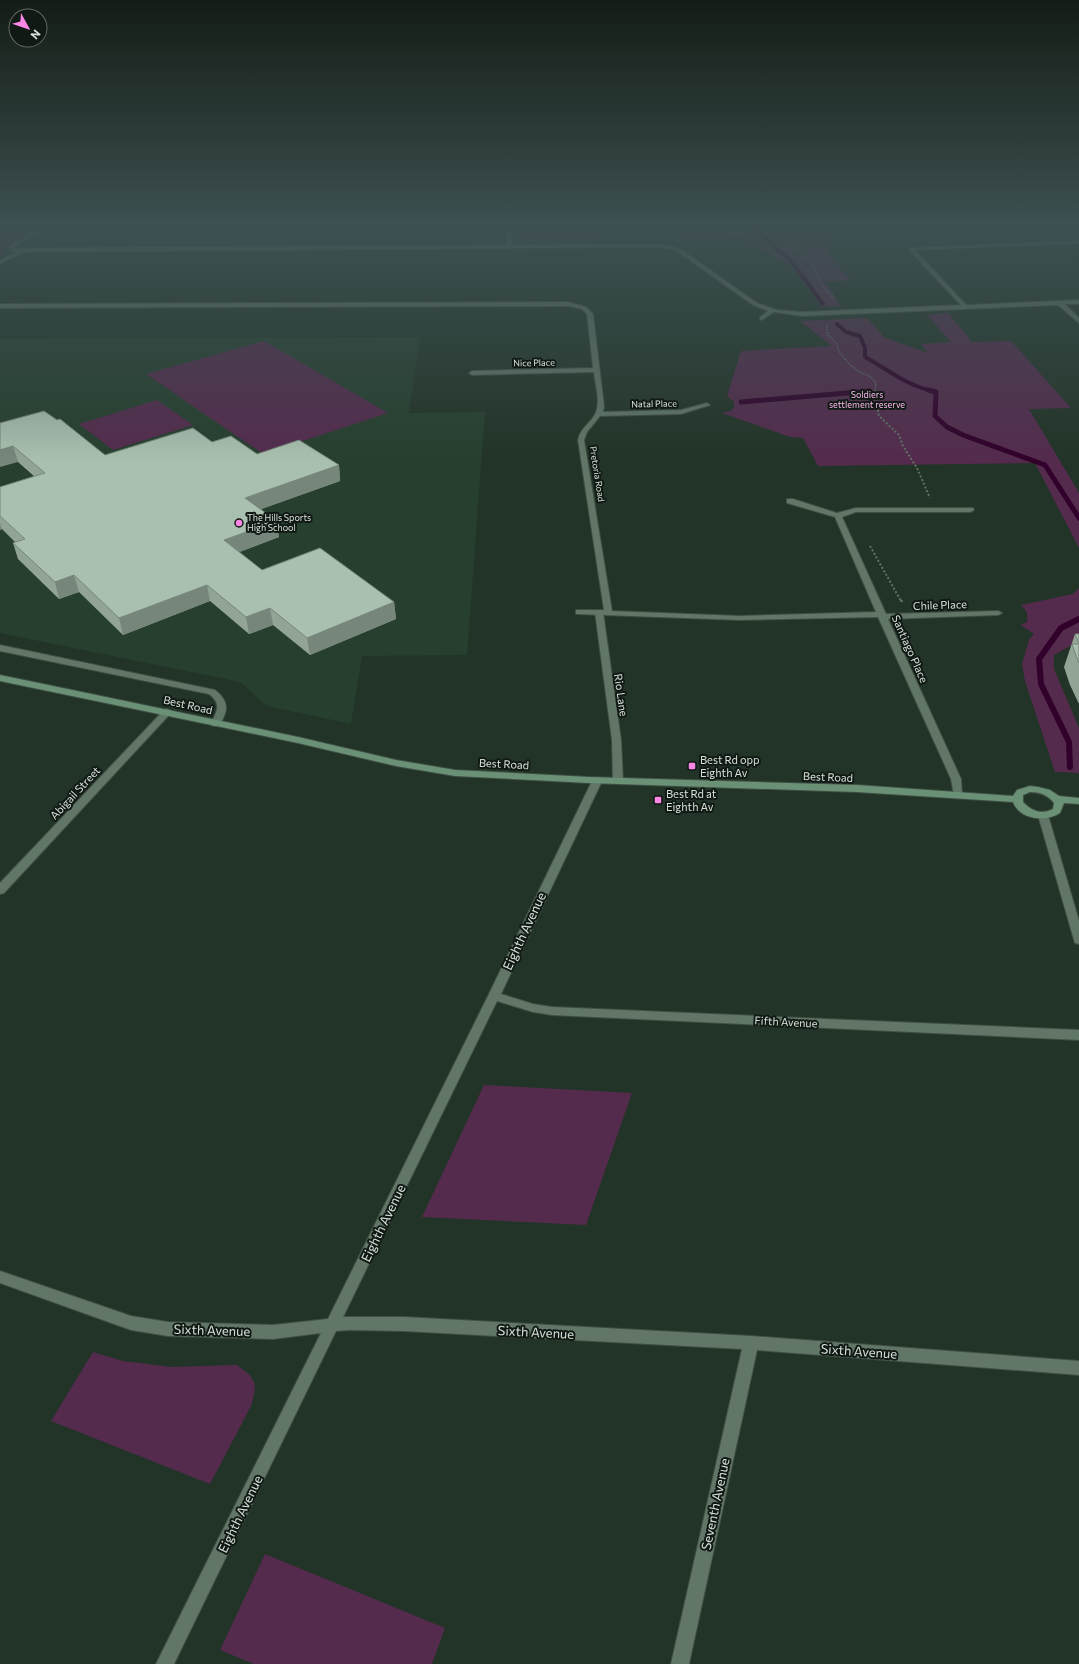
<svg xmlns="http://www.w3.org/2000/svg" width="1079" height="1664" font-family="Commissioner,sans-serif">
  <rect width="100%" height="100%" fill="#223427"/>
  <!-- built -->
  <path fill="#263f2e" d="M420,337L409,413L485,412L467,655L362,656L351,724L267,706L240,682L0,633V339Z"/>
  <!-- green -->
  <path fill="#542b4d" d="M0,228H34L8,244L0,255Z
    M521,228H594L599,239L521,241Z
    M676,228H882L834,231L827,252L850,280L825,282L841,306L822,307L793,267L742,237L682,240Z
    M948,313L972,342L1011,341L1071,408L1029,409L1079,493V548L1035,463L818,466L803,438L790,437L722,413L731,411L734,407V402L727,396L741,351L832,346L800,321L867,318L885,338L928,353L921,344L951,342L927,315Z
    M264,341L388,413L263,454L146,374Z
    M157,400L193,425L113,450L79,424Z
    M1079,588V641L1054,655V669L1079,728V773L1055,772L1025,681L1022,664L1029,640L1034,634L1021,625L1027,622C1028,614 1027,611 1021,605L1073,594Z
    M484,1085L632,1093L586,1225L422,1217Z
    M93,1352L123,1361L171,1367L237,1365L250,1375L255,1384L254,1395L251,1406L210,1484L51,1421Z
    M265,1554L445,1628L432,1664H254L220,1650Z"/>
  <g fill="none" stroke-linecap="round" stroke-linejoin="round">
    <!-- stream-far2 -->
    <path stroke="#31002b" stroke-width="4" d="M759,233L792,262L823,304
      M837,324L846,332L860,336L865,348V357C887,369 907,386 933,391
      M866,391H870"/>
    <!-- stream-far1 -->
    <path stroke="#31002b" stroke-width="5" d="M928,390L936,392L935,416L947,427L963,435L1045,465L1079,518
      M741,402L870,391"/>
    <!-- stream -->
    <path stroke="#31002b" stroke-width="6" d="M1070,767L1069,742L1041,684L1039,659L1061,628L1079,619"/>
    <!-- service casing -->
    <g stroke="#3f4f44" stroke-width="2">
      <path id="service" d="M596,610H602L603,612L621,740L623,781L618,784L613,781L612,740L595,612Z
        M0,645L215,690C230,702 228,711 219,726H213L211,724C217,711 222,704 209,694L0,651Z"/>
    </g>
    <!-- minor casing -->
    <g stroke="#3f4f44" stroke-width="2">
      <path id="minor" d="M507,228H511V245H659L674,247L685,252L757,303L777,310L802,312L961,305L909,250V248L1079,241V243L915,250L966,305L1079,300V304H1065L1079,318V323L1058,305L802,316L774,312L762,320L760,319V317L768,311L753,305L681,254L671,249L659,247L24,252L21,250L24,248L507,245Z
        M568,302L586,307L593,314L604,406L603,412L681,410L707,403L710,405L681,414L600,416L587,432L584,440L612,611L740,616L876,612L835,517L787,503V499H793L837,513L856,508H973L974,510L970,512H856L842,517L886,614L998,611L1002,613L998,615L888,619L961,779L962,793L960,795H954L951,779L878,617L740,620L576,614V610H604L578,440C580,429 588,425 594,416C602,405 595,385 594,372L472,375L469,373L472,371L593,368L587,314L582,309L568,306L0,308V304Z
        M167,709L170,710L171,712L170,714L4,893L0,894V883L164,710Z
        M597,778L602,781L501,994L533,1004L552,1007L1079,1030V1040L552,1015L533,1012L497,1001L343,1317H404L751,1336L1079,1361V1375L757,1350L689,1664H671L742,1349L404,1331L350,1330L336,1331L174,1664H156L321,1333L273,1339L168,1336L131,1330L0,1283V1271L131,1316L168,1322L273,1325L328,1319L488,996L592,781Z
        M1043,812L1048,815L1079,921V944L1075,943L1074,940L1038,815Z"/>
    </g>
    <!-- tertiary casing -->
    <g stroke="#3f4f44" stroke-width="2">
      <path id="tertiary" d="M40,228H45C37,236 20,239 15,248L26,249V251L0,264V260L17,252L11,251L9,248L16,241L29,235Z"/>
    </g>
    <!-- secondary casing -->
    <g stroke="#3f4f44" stroke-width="2">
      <path id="secondary" d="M0,675L298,737L396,760L455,770L589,777L857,785L1013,796L1017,790L1030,786L1038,787L1050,790L1059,796L1079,798V804L1064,803L1060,813C1046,822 1020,820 1013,802L857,792L589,783L455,776L396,766L298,743L0,681ZM1030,792C1040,792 1048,795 1054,803L1053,809C1042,815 1031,811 1023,802V795Z"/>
    </g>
    <!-- path-far2 -->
    <path stroke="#627266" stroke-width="1.5" stroke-dasharray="1.5 1.5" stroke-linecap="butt" d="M766,228L791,244L810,261L824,288L835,299
      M827,326V334L837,344L838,350L848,363L858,371L871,377L876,383L875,391"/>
    <!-- path-far1 -->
    <path stroke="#627266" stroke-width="2" stroke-dasharray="2 2" stroke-linecap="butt" d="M875,390V397L879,416L899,435L903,446L917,468L930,498
      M870,546L901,601"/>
    <!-- path -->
    <path stroke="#627266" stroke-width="2.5" stroke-dasharray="2.5 2.5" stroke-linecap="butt" d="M901,600L902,602"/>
    <!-- service -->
    <use href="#service" fill="#617667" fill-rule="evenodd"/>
    <!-- minor -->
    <use href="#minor" fill="#617667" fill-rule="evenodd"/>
    <!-- tertiary -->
    <use href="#tertiary" fill="#617667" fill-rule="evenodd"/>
    <!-- secondary -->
    <use href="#secondary" fill="#6a9176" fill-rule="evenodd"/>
  </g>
  <!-- wall -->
  <path fill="#91a496" d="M0,423L105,455L212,442L257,454L339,465L340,481L261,509L279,537L239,552L262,570L394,602L396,619L310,655L273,625L249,634L210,601L123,635L79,592L59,599L18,559L13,543L15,542L2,529L0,530V487L35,477L18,462Z
    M1075,634H1079V704L1070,685L1064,667Z"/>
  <!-- shaded-wall -->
  <path fill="#76867a" d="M13,446L18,462L0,467V450Z
    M339,465L340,481L248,514L245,498Z
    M277,521L279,537L227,557L224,540Z
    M0,523L2,529L0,530Z
    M74,575L79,592L59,599L55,582Z
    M207,585L210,601L123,635L119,618Z
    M394,602L396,619L310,655L307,638Z
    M270,608L273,625L249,634L246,617Z"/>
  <!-- building -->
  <path fill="#a9bfaf" stroke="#76867a" d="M44,411L57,420L60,419L105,455L193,428L212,442L231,436L257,454L299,440L339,465L245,498L277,521L224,540L262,570L320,548L394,602L307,638L270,608L246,617L207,585L119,618L74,575L55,582L13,543L25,539L0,516V487L45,473L13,446L0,450V423Z
    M1075,634H1079V643Z
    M1072,644H1079V663L1078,661Z"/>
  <!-- sky -->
  <linearGradient id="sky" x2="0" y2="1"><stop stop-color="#131d15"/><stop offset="0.49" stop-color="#3e5052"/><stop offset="1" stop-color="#3e5052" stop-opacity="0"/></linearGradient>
  <rect width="1079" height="461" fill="url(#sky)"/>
  <!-- markers -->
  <g fill="#fa87e6" stroke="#111914" stroke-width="1.5">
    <circle cx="239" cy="523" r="4"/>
    <rect x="688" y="762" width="8" height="8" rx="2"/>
    <rect x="654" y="796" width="8" height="8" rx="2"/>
  </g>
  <g text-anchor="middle" stroke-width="4" stroke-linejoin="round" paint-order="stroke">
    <!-- far-street labels -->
    <g font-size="9" fill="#d6e2d9" stroke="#111914">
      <text transform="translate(534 363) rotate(-1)" y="3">Nice Place</text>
      <text transform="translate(654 404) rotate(-1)" y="3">Natal Place</text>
      <text transform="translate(597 474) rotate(81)" y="3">Pretoria Road</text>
    </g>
    <!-- far-park labels -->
    <g font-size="9" fill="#fcb7ee" stroke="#111914">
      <text x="867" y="398">Soldiers<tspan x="867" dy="10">settlement reserve</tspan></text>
    </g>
    <!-- far-poi labels -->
    <g font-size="9" fill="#d6e2d9" stroke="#111914" text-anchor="start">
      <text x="247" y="521">The Hills Sports<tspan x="247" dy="10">High School</tspan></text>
    </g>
    <!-- street labels -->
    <g font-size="11" fill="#d6e2d9" stroke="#111914">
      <text transform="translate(940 605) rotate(-2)" y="4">Chile Place</text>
      <text transform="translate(910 649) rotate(66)" y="4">Santiago Place</text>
      <text transform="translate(621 695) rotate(82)" y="4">Rio Lane</text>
      <text transform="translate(188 705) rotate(13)" y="4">Best Road</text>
      <text transform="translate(504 764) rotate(3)" y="4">Best Road</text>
      <text transform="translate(828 777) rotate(2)" y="4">Best Road</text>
      <text transform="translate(75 793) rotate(-47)" y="4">Abigail Street</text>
      <text transform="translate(786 1022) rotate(3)" y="4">Fifth Avenue</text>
    </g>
    <!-- poi labels -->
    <g font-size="11" fill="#d6e2d9" stroke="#111914" text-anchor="start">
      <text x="700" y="764">Best Rd opp<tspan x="700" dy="13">Eighth Av</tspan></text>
      <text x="666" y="798">Best Rd at<tspan x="666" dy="13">Eighth Av</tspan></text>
    </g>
    <!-- near-street labels -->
    <g font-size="13" fill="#d6e2d9" stroke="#111914">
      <text transform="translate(524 931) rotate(-65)" y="5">Eighth Avenue</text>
      <text transform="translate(383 1223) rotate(-64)" y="5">Eighth Avenue</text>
      <text transform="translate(212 1330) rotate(2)" y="5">Sixth Avenue</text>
      <text transform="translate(536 1332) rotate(3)" y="5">Sixth Avenue</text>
      <text transform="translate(859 1351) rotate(4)" y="5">Sixth Avenue</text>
      <text transform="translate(715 1504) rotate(-78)" y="5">Seventh Avenue</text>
      <text transform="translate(240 1514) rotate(-64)" y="5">Eighth Avenue</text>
    </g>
  </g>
  <!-- north arrow -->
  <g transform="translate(28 28) rotate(130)"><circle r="19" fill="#111914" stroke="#606963"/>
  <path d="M0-3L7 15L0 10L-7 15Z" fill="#fa87e6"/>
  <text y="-6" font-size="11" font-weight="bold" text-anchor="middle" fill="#d6e2d9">N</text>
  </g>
</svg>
